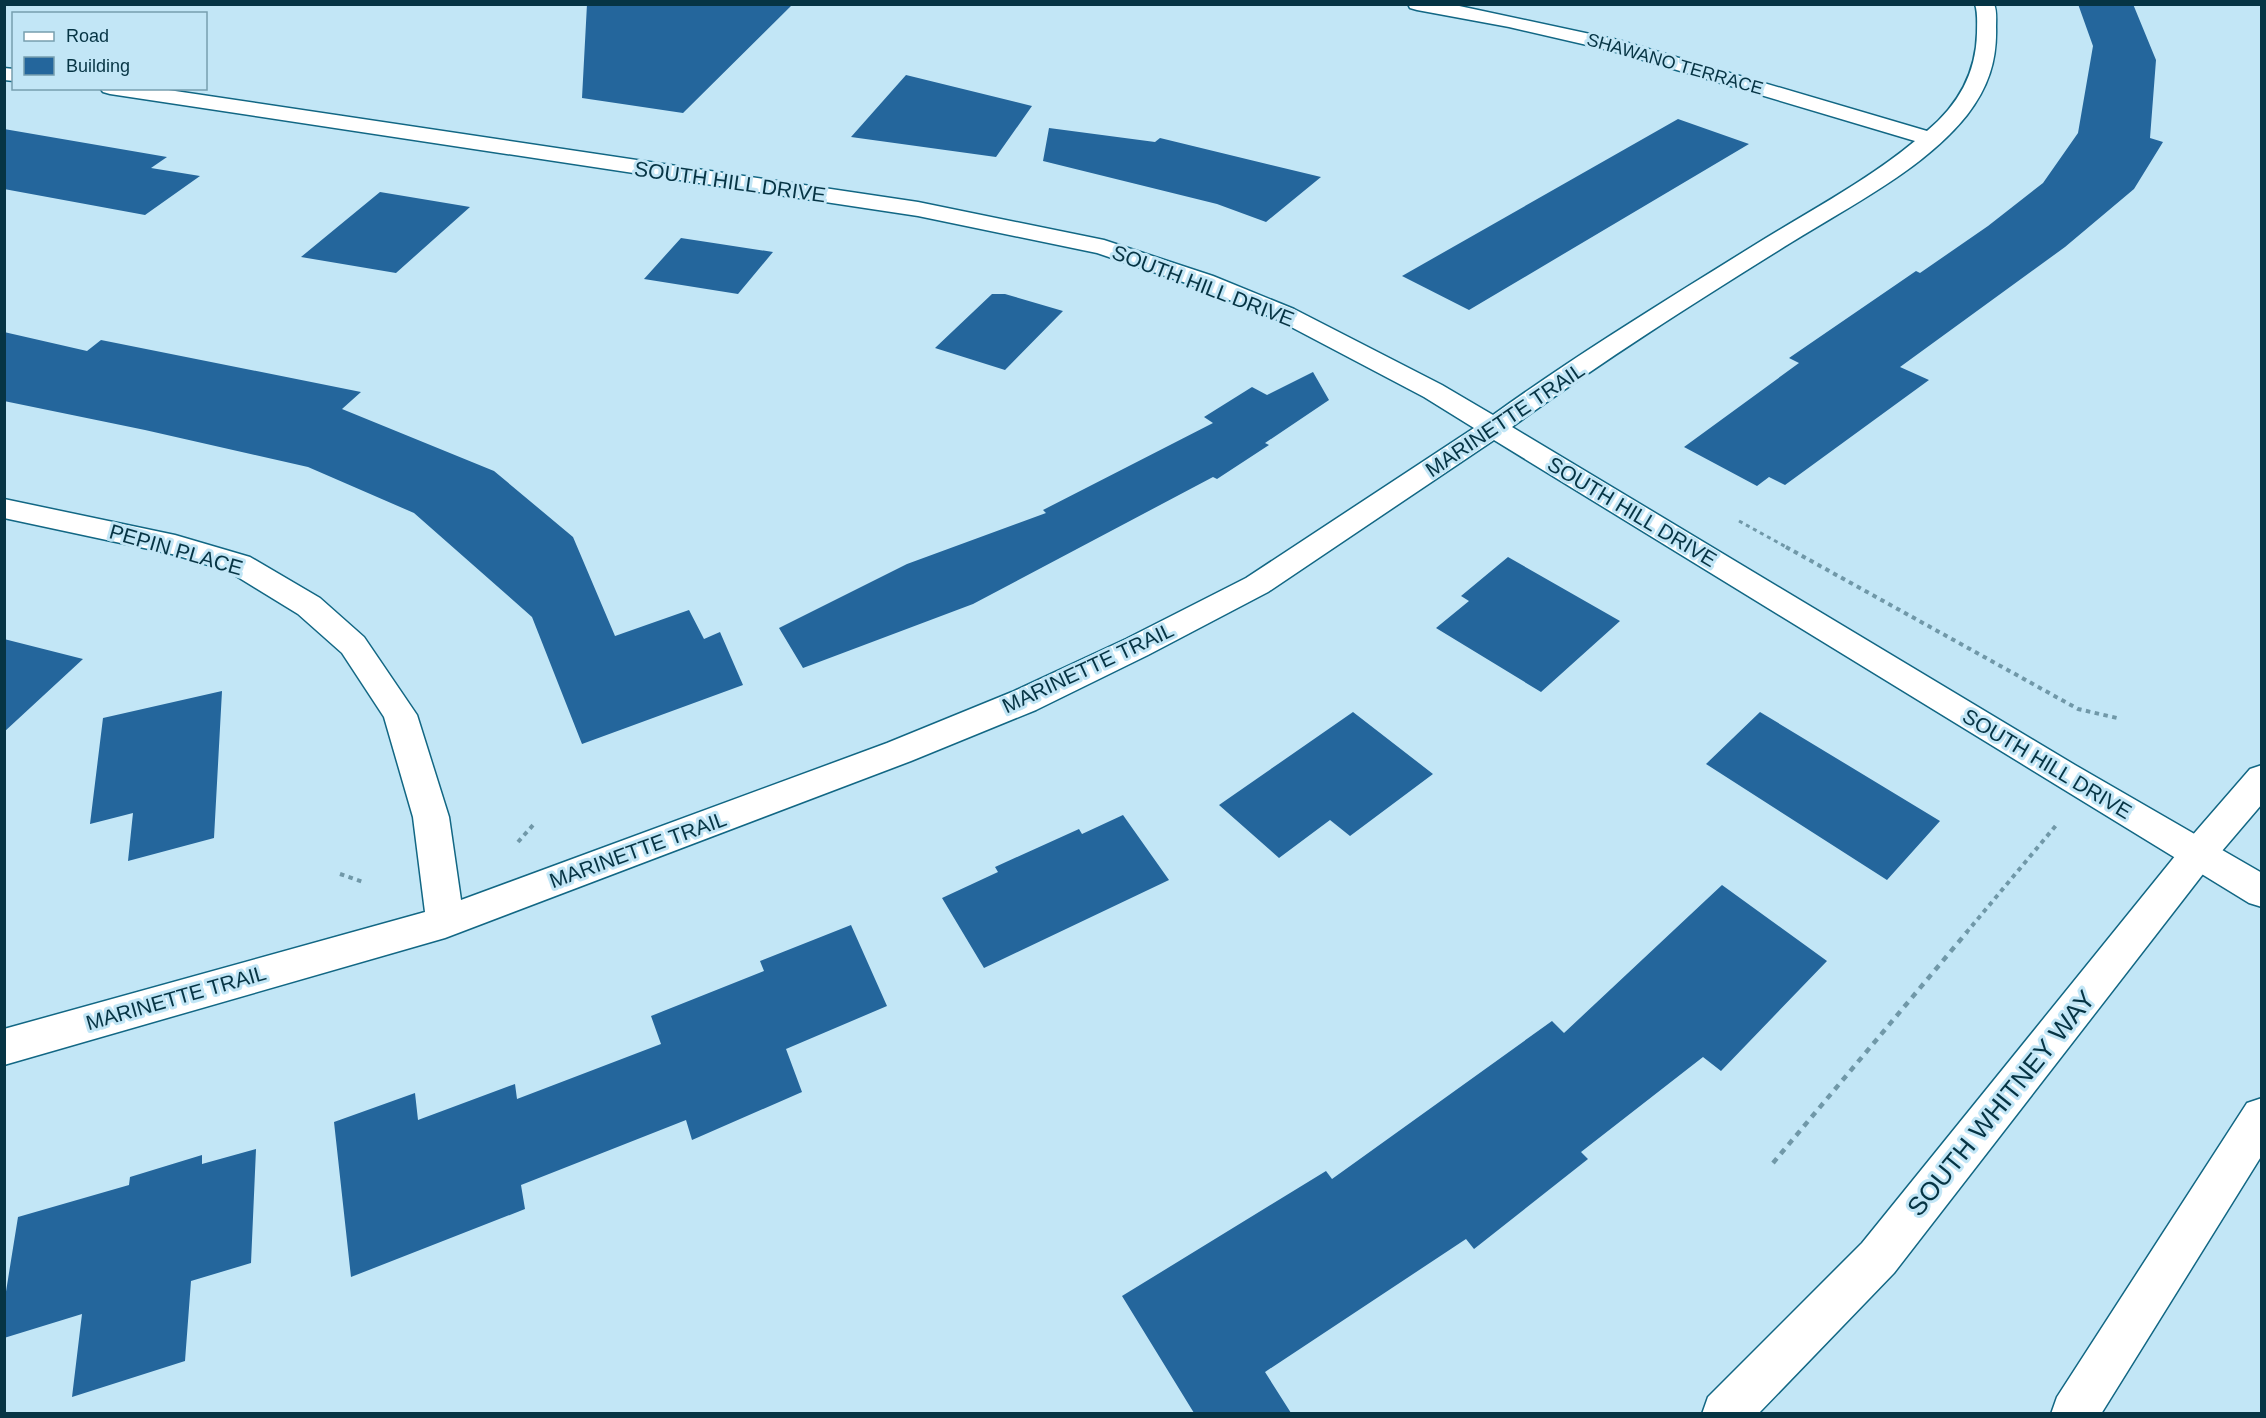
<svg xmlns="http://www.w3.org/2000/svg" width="2266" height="1418" font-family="Helvetica,sans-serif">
  <rect width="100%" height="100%" fill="#c2e6f6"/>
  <!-- building -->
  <path fill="#24669c" d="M587,4H793L683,113L582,98Z
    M2078,4H2133L2156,60L2150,138L2163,142L2134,189L2065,247L1900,367L1929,380L1785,485L1769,477L1757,486L1684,447L1799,363L1789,358L1916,271L1920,273L1988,226L2043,183L2078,133L2093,46Z
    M906,75L1032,106L996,157L851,137Z
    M1678,119L1749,144L1469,310L1402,276Z
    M1049,128L1155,142L1160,138L1321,177L1266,222L1217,204L1043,161Z
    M4,129L167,157L151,168L200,176L145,215L4,189Z
    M380,192L470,207L396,273L301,257Z
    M681,238L773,252L738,294L644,279Z
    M992,294H1005L1063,311L1005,370L935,348Z
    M4,332L87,351L101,340L361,392L342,409L494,471L573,537L615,636L689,610L704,639L720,632L743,685L582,744L532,617L414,513L308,467L145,430L4,401Z
    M1313,372L1329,400L1265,443L1269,445L1217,479L1213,477L973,604L803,668L779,628L907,564L1046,513L1043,510L1213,423L1204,417L1252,387L1267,395Z
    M1508,557L1620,621L1541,692L1436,628L1469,601L1461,596Z
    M4,639L83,659L4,732Z
    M222,691L214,838L128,861L133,813L90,824L103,718Z
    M1353,712L1433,774L1350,836L1330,820L1279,858L1219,805Z
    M1760,712L1940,821L1887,880L1706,764Z
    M1123,815L1169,880L984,968L942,898L998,872L995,867L1079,829L1082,834Z
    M1722,885L1827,961L1721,1071L1703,1057L1581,1152L1588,1159L1474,1249L1466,1239L1265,1372L1291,1413H1194L1122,1296L1326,1171L1332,1179L1552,1021L1564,1033Z
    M851,925L887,1006L786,1049L802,1092L692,1140L686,1120L521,1185L525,1209L351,1277L334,1122L415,1093L418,1120L515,1084L517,1099L661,1044L651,1016L764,971L760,961Z
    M256,1149L251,1263L191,1281L185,1361L72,1397L82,1314L4,1338V1304L18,1217L129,1185L130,1177L202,1155V1164Z"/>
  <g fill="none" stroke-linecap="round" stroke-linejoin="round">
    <!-- minor casing -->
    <g stroke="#126784" stroke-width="3">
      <path id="minor" d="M1408,4H1450L1618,40L1927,131C1958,105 1976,74 1977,33C1977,24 1978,13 1975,4H1994C1997,11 1996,19 1996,27C1997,61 1988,88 1967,115C1924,169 1850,206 1792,242C1697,301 1602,361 1512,427L2075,765L2262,873V907L2249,903L1494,440L1268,592L1148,655L1036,710L911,761L445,938L4,1065V1029L425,912L413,817L384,717L342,653L298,614L228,571L172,554L4,518V499L175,535L250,557L320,598L364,637L417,715L449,817L461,900L887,743L1012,692L1126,639L1246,578L1474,428L1424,397L1276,319L1195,286L1097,253L918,216L110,94L103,92L100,88H155L918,202L1104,240L1213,276L1294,309L1442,385L1493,415C1579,353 1671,297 1761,241C1813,209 1868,180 1915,141L1613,51L1509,27L1417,10L1410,8Z
        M4,68L14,69V81L4,80Z"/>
    </g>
    <!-- major casing -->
    <g stroke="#126784" stroke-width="3">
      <path id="major" d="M2262,765V804L2210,865L1894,1273L1758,1414H1702L1708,1397L1862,1243L2184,845L2250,769Z
        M2262,1098V1155L2101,1414H2051L2057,1397L2247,1103Z"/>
    </g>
    <!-- path-far2 -->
    <path stroke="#7098a8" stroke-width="3" stroke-dasharray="4 4" stroke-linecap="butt" d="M1739,521L1788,548"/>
    <!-- path-far1 -->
    <path stroke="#7098a8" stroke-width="4" stroke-dasharray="4.5 4.5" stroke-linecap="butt" d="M1786,547L2078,709L2117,718
      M518,842L534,824
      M340,874L363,882
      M1966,933L2058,823"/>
    <!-- path -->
    <path stroke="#7098a8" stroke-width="4.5" stroke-dasharray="6 6" stroke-linecap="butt" d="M1773,1163L1967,932"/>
    <!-- minor -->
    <use href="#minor" fill="#fff" fill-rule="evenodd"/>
    <!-- major -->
    <use href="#major" fill="#fff" fill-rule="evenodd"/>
  </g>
  <g text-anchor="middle" stroke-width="6" stroke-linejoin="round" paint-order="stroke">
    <!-- far-street labels -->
    <g font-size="18" fill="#063444" stroke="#c2e6f6">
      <text transform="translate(1675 64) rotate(16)" y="6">SHAWANO TERRACE</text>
    </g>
    <!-- street labels -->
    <g font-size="21" fill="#063444" stroke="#c2e6f6">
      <text transform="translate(730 182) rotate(8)" y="7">SOUTH HILL DRIVE</text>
      <text transform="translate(1203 286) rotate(21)" y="7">SOUTH HILL DRIVE</text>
      <text transform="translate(1505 420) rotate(-34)" y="7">MARINETTE TRAIL</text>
      <text transform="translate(1632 512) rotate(31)" y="7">SOUTH HILL DRIVE</text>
      <text transform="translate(176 550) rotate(16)" y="7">PEPIN PLACE</text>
      <text transform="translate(1088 668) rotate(-25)" y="7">MARINETTE TRAIL</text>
      <text transform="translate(2047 764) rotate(31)" y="7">SOUTH HILL DRIVE</text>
      <text transform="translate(638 850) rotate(-20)" y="7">MARINETTE TRAIL</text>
      <text transform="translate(176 998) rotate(-16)" y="7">MARINETTE TRAIL</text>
    </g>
    <!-- near-street labels -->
    <g font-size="26" fill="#063444" stroke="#c2e6f6">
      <text transform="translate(2001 1103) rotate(-51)" y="9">SOUTH WHITNEY WAY</text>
    </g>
  </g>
  <!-- border -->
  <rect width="2266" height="1418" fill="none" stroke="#063444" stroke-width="12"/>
  <!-- legend -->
  <rect x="12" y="12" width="195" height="78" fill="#c2e6f6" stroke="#779faf" stroke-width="1.5"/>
  <rect x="24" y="32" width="30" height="9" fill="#ffffff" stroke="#779faf" stroke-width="1.5"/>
  <text x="66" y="42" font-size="18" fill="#063444">Road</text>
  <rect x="24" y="57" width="30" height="18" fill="#24669c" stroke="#779faf" stroke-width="1.5"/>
  <text x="66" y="72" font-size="18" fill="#063444">Building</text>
</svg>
